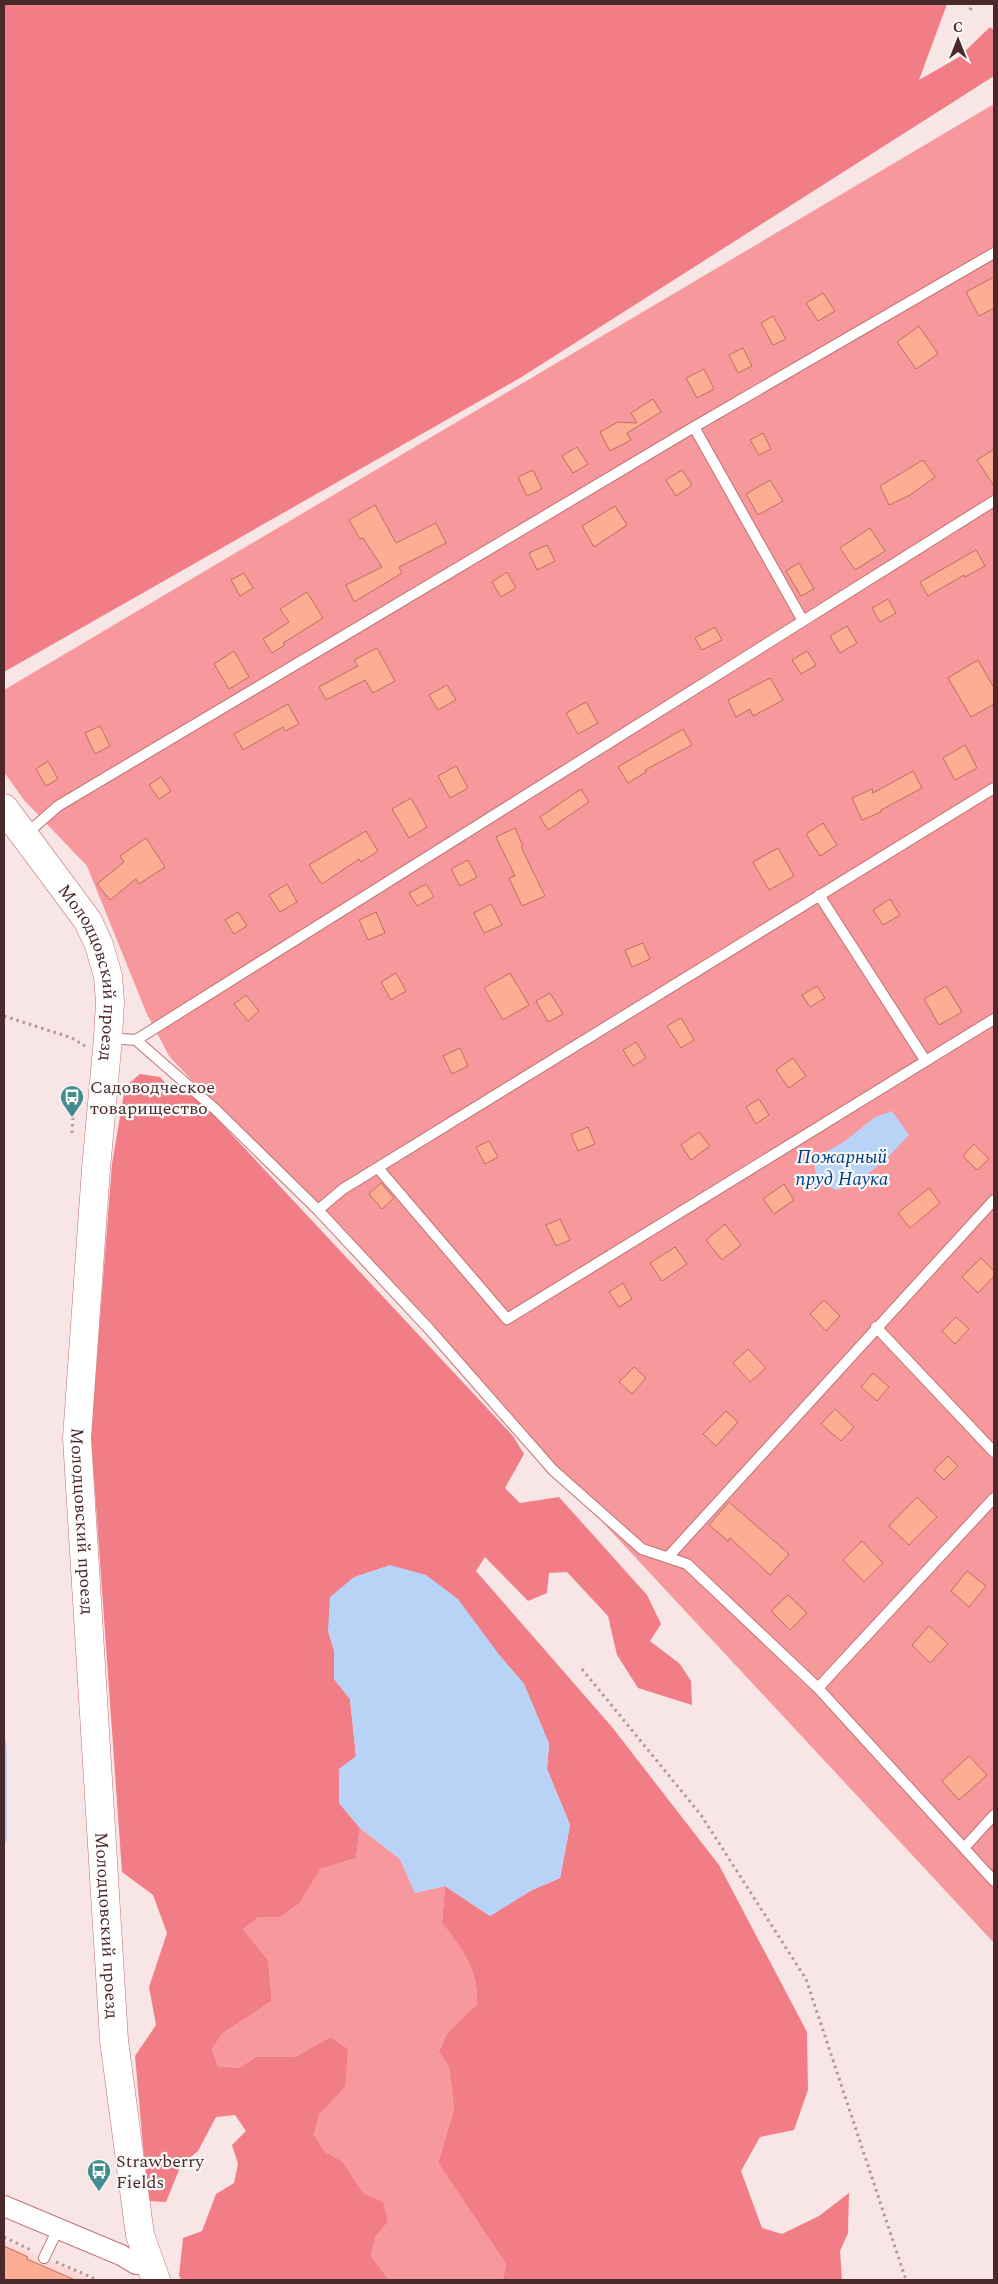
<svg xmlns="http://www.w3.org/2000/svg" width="998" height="2284" font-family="Spectral,serif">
  <rect width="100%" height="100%" fill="#f8e5e5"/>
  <!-- built -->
  <path fill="#fed6d6" d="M4,2241L93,2280H4Z"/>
  <!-- green -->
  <path fill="#f7989d" d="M994,104V1943L169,1056L146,1012L87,866L24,800L4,772V690Z
    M360,1828L400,1859L415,1893L445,1886L442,1923C462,1949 479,1971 477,2004L447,2033L439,2050L449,2067L454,2109L438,2163L506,2264L503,2280H389L371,2256L376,2236L388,2222L364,2194L342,2161L325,2152L314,2135L319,2115L345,2087L330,2037L295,2057H255L239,2068L218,2066L212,2049L223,2033L272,2001L268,1960L243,1929L259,1917H280L299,1904L319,1869L356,1858Z"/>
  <!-- forest -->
  <path fill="#f17e86" d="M4,4H947L919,80L959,57L990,27L994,30V76L520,378L4,672Z
    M140,1074L160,1077L174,1092L193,1093L513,1436L524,1454L505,1488L520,1503L559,1497L647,1595L661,1624L650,1641L680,1664L691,1681L692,1705L638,1688L617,1655L608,1616L567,1572L549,1573L547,1593L528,1601L485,1557L476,1571L612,1727L719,1865L807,2032L808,2090L794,2130L760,2137L741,2171L762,2228L782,2234L819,2216L849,2193L848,2233L840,2251L842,2280H503L506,2264L438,2163L454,2109L449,2067L439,2051L447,2033L477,2004C479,1971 462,1949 442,1923L445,1886L490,1916L532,1890L560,1878L570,1825L547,1769L549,1744L524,1684L500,1656L328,1631L334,1650V1679L350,1699L356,1756L339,1803L360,1828L356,1858L320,1869L299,1904L280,1917H259L243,1929L268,1960L272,2001L223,2033L212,2049L218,2066L239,2068L255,2057H295L330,2037L348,2049L345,2087L319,2115L314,2135L325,2152L342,2161L364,2194L383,2202L388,2222L376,2236L371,2256L389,2280H182L179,2276L183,2238L202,2231L216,2194L234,2183L238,2164L232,2145L246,2131L235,2115L216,2117L198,2151L181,2165L166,2202L148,2201L135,2056L156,2025L149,1987L167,1933L153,1895L122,1872L91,1435L112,1164L125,1087Z"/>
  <!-- water -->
  <path fill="#b9d3f6" d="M892,1111L909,1135C889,1157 865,1181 836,1190C821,1182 811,1176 816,1158L845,1141L875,1117Z
    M390,1565L426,1575L458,1599L500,1656L524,1684L549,1744L547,1769L570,1825L560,1878L532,1890L490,1916L445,1886L415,1893L400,1859L360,1828L339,1803V1769L356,1756L350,1699L334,1679V1650L328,1631L330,1597L354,1577Z
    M4,1732L7,1748V1840L4,1844Z"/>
  <!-- building -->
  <path fill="#fead95" stroke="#bc705a" d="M994,277V308L979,316L966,292Z
    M823,293L835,311L818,321L806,303Z
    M773,316L786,339L773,345L761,323Z
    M919,326L938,354L916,369L897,342Z
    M743,348L752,366L738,373L729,355Z
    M704,369L714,389L697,398L686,378Z
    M653,399L661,412L627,433L631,440L610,451L600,432L618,422L637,423L631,413Z
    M763,433L771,449L759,455L750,440Z
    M577,447L588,464L573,473L562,456Z
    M994,449V486L977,460Z
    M923,460L935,477L910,495L889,505L880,486Z
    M533,470L542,489L527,496L518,477Z
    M682,470L692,485L676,496L666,480Z
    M770,480L783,501L758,515L746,494Z
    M375,505L396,543L436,523L446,543L399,567L402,573L354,602L346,585L382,567L363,538L360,539L349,520Z
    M615,506L627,525L594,547L582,526Z
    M870,528L885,551L855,570L840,548Z
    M547,545L555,561L537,570L529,553Z
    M976,550L985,566L965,577L964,575L928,596L920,582Z
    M799,563L814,589L801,596L786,571Z
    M507,572L516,588L501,597L492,582Z
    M244,573L253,588L240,596L231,580Z
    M307,592L323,618L283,643L285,645L272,653L263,639L289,622L280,609Z
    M888,599L896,613L880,622L872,608Z
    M847,626L857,643L840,653L830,636Z
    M715,627L722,640L702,650L695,638Z
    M377,648L395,681L373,693L365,680L326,700L319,687L358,666L354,660Z
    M234,651L249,677L229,689L214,664Z
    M807,651L816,665L801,674L792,660Z
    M978,660L994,688V704L971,717L948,678Z
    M770,678L783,700L753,716L750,709L736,717L728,700Z
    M447,685L456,700L438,710L429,695Z
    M586,702L598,723L578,734L566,713Z
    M288,704L299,724L285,731L283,727L243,750L234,734Z
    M100,726L110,746L95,754L85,733Z
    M683,729L692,745L645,770L646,772L628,783L618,767Z
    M965,745L977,768L955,780L943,758Z
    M48,761L58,779L46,786L36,769Z
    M456,766L468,788L450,798L438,776Z
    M913,771L922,788L881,810V812L862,820L852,798L872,789L873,793Z
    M161,777L171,791L159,799L149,785Z
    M581,789L589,802L548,830L540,817Z
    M411,798L427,827L409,838L392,809Z
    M823,823L837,845L820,856L806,834Z
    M515,828L523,846L521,847L545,896L522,906L509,878L515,876L496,837Z
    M366,831L378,851L361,862L359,859L322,884L309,865Z
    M146,838L165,867L139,884L136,879L110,900L97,884L124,862L120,856Z
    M778,848L794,876L769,890L753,862Z
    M468,860L477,877L460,886L451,869Z
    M287,884L297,902L280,912L269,895Z
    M426,884L434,897L417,906L409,893Z
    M890,899L900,915L883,925L873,910Z
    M491,904L502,925L484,933L474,913Z
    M238,912L247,926L234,934L225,920Z
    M376,912L385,933L368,940L359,920Z
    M643,943L650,959L632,967L625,950Z
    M396,973L406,991L391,1000L381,982Z
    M510,973L529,1005L503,1020L484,988Z
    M817,986L825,998L810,1007L802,995Z
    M946,986L962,1012L939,1025L924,999Z
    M550,993L563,1014L548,1022L536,1001Z
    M246,995L259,1011L248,1021L234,1004Z
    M681,1018L694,1040L681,1048L667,1026Z
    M636,1042L646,1058L633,1066L623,1050Z
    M460,1048L468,1066L452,1074L443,1056Z
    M793,1058L806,1076L789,1088L776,1070Z
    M759,1099L769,1115L756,1124L746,1107Z
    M588,1127L595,1144L578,1151L571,1134Z
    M699,1132L710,1146L691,1160L681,1145Z
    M489,1141L498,1157L485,1164L476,1147Z
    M974,1144L989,1159L977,1170L963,1156Z
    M381,1183L394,1198L382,1209L369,1194Z
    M784,1184L794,1200L774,1214L763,1199Z
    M929,1188L940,1203L910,1228L898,1213Z
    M560,1219L570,1240L556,1246L546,1225Z
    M725,1224L741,1245L722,1260L706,1240Z
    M675,1247L687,1264L662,1281L650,1263Z
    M981,1258L994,1271V1276L978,1293L962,1277Z
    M623,1283L632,1299L619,1307L609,1292Z
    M824,1300L840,1316L826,1331L810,1314Z
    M956,1317L969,1329L955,1344L942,1331Z
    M748,1349L766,1368L750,1382L733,1363Z
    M634,1367L646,1378L632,1394L619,1382Z
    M873,1373L889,1387L877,1401L861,1387Z
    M835,1409L854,1427L841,1441L821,1424Z
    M726,1411L738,1422L716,1446L703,1434Z
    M948,1456L958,1466L944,1480L934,1470Z
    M917,1497L937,1517L909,1545L889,1526Z
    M729,1502L789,1554L770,1575L730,1538L728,1541L709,1525Z
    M862,1541L883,1563L864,1582L843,1560Z
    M967,1571L986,1586L969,1607L951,1591Z
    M788,1595L807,1613L790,1630L771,1611Z
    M929,1626L948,1644L930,1663L912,1645Z
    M969,1756L987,1775L959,1800L942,1781Z
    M4,2246L28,2257L27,2259L75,2280H4Z"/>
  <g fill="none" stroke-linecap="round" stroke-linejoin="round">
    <!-- lane casing -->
    <g stroke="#c17175" stroke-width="12">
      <path id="lane" d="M694,427L803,621
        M25,835L58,806L694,427L994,253
        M819,895L925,1060
        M109,1038L136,1040L215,1109L318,1210L343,1189L994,788
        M136,1040L994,501
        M378,1168L507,1319L994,1019
        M318,1210L430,1330L553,1470L642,1549L687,1564L818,1688L994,1881
        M876,1327L994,1452
        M668,1557L994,1200
        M818,1688L994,1498
        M964,1848L994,1815
        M44,2258L58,2229"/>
    </g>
    <!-- street casing -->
    <g stroke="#c17175" stroke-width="22">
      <path id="street" d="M4,2206L121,2255L136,2264H149"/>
    </g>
    <!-- secondary casing -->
    <g stroke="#c17175" stroke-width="29">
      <g id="secondary">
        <path id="s1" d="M4,808L88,921L99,945L108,976L110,1002L108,1038L96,1169L77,1438L114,2040L140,2235L156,2280"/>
      </g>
    </g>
    <!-- path -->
    <path stroke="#b19898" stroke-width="3" stroke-dasharray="2.5 4" stroke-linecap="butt" d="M970,10L973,4
      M4,1016L72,1038L85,1046
      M72,1133L74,1098L81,1090
      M582,1669L701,1815L806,1979L906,2280
      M4,2237L33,2251
      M56,2262L98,2280"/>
    <!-- lane -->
    <use href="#lane" stroke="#fff" stroke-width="10"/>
    <!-- street -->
    <use href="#street" stroke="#fff" stroke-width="20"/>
    <!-- secondary -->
    <use href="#secondary" stroke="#fff" stroke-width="28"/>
  </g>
  <!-- icons -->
  <defs>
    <g id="bus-pin" transform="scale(1.25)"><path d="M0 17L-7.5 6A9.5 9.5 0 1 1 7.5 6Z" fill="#448c8d" stroke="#f7f7f7"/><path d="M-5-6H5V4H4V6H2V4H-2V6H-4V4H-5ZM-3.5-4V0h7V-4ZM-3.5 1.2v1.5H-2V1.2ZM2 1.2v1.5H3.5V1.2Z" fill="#fff"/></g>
  </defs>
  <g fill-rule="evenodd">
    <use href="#bus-pin" x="72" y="1097"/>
    <use href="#bus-pin" x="99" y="2171"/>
  </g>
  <g text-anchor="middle" stroke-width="4.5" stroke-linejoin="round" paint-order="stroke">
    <!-- street labels -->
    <g font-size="18" fill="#4b292a" stroke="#f7f7f7">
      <text dy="6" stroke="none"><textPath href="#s1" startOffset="191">Молодцовский проезд</textPath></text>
      <text dy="6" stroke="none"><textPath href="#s1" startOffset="746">Молодцовский проезд</textPath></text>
      <text dy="6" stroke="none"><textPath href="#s1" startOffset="1151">Молодцовский проезд</textPath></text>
    </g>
    <!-- poi labels -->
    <g font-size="18" fill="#4b292a" stroke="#f7f7f7" text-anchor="start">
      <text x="90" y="1093">Садоводческое<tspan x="90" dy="21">товарищество</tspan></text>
      <text x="116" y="2167">Strawberry<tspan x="116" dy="21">Fields</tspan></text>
    </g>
    <!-- water labels -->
    <g font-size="19" font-style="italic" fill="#003f89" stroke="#f7f7f7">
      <text x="842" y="1163">Пожарный<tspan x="842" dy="22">пруд Наука</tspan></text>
    </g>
  </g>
  <!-- border -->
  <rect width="998" height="2284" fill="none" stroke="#4b292a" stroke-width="10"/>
  <!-- north arrow -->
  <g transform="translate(958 40)" stroke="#f7f7f7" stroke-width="4" paint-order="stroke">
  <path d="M0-4L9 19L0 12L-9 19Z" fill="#4b292a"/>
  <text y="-8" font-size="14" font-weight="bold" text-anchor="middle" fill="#4b292a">С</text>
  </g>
</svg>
